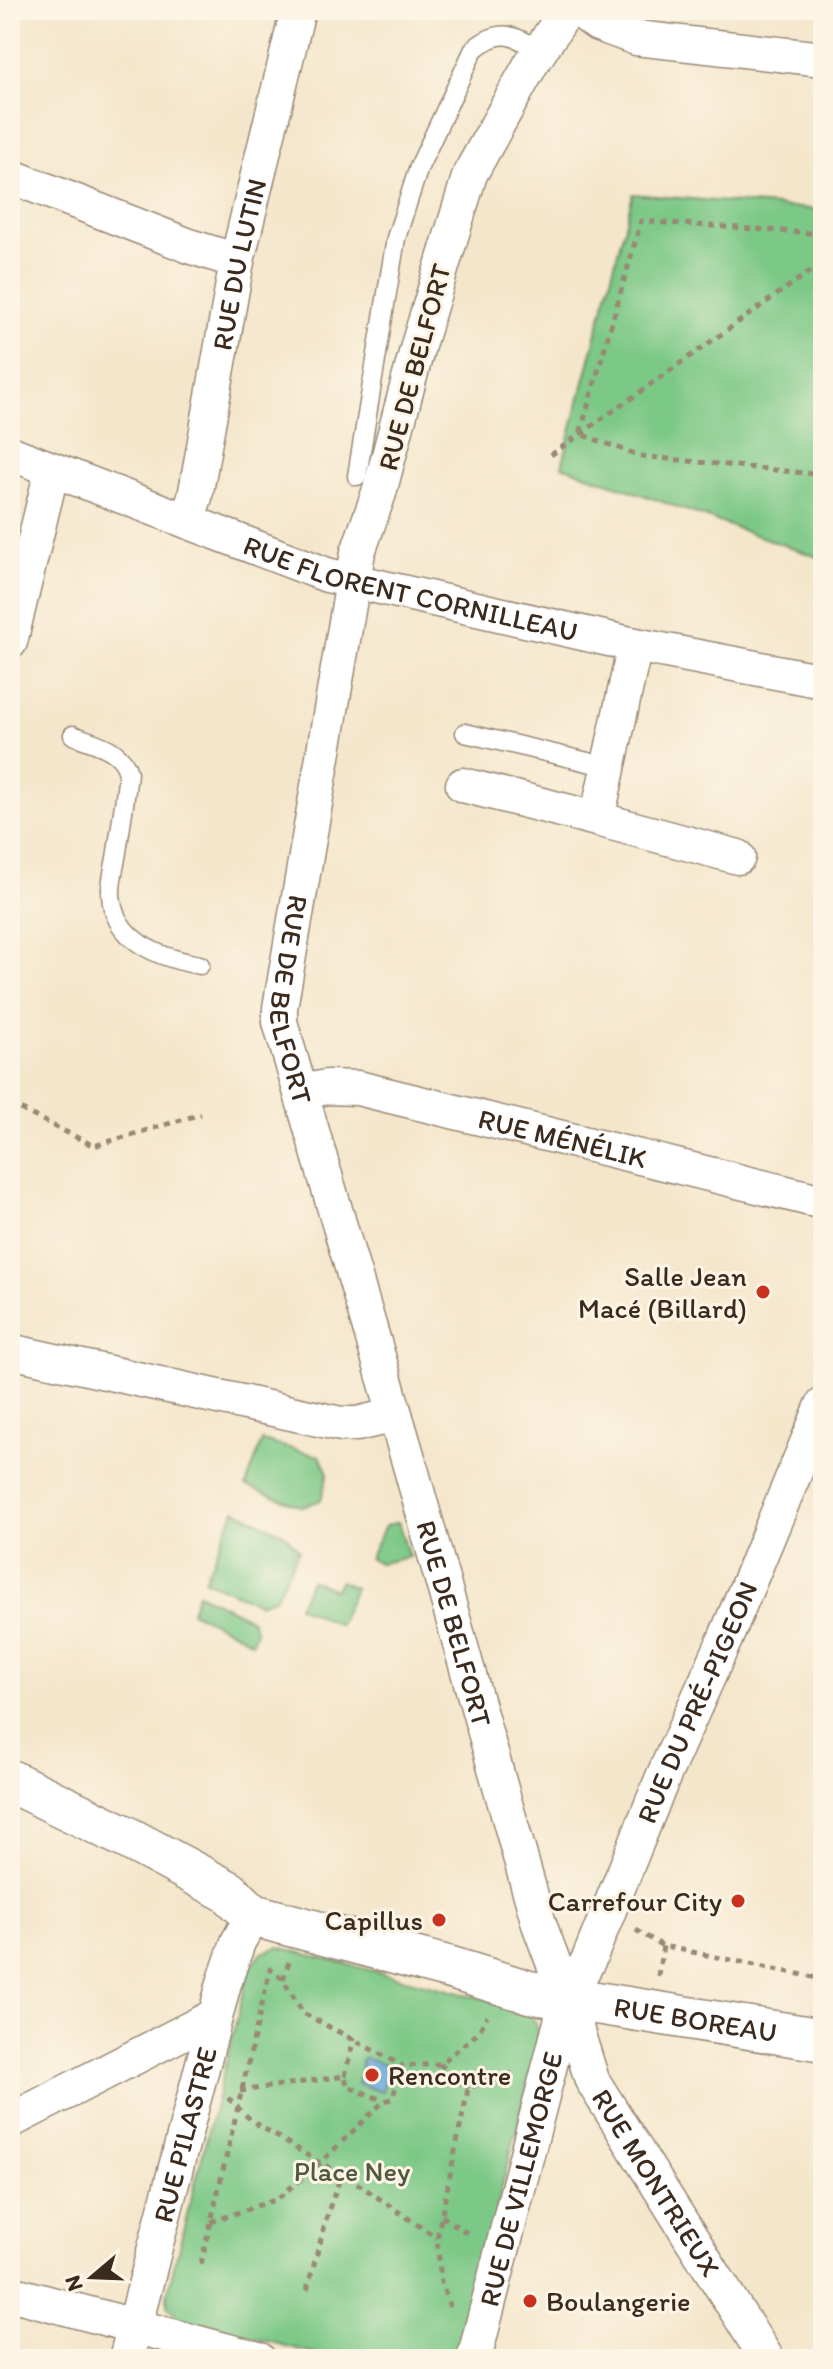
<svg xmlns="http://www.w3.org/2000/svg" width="833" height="2369" font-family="Itim,sans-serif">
  <rect width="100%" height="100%" fill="#fcf5e5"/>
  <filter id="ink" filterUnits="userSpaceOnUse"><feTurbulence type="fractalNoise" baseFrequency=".0125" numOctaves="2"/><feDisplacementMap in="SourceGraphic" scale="16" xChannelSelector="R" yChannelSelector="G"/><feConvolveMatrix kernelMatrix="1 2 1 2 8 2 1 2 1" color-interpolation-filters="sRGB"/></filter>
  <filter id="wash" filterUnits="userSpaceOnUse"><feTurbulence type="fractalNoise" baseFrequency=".006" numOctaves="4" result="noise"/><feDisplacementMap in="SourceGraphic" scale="32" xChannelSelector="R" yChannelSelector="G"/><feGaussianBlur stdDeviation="1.8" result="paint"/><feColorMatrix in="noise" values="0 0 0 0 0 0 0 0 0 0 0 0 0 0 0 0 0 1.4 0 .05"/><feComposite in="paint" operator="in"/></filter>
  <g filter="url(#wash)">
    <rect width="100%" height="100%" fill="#f4e6cb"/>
    <!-- green -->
    <path fill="#7cc886" stroke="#5c7952" stroke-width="2" d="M633,194L823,210V559L562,466Z
      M262,1441L320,1456L328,1473L321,1500L303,1507L246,1486Z
      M235,1510L285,1534L299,1550L275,1598L259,1603L204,1580Z
      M398,1522L409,1557L380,1563L369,1559L385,1526Z
      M311,1580L335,1590L340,1581L355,1588L339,1625L298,1606Z
      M198,1593L251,1619L256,1632L252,1642L191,1611Z
      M279,1947L519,2008L535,2021L539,2042L458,2359H336L182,2319L167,2306V2294L250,1967L262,1953Z"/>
    <!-- water -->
    <path fill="#6ba9dd" stroke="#536a7e" stroke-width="2" d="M363,2058L389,2065L382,2091L357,2084Z"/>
  </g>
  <g filter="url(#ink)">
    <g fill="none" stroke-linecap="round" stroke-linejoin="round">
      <!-- service casing -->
      <g stroke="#988874" stroke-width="21">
        <path id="service" d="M357,476L396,238L419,167L474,49C501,27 513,35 541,51
          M465,733L609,767
          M73,735C95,744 122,748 128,773C125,800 121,826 117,852C115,866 110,882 111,895C114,942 161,958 200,965"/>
      </g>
      <!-- minor casing -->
      <g stroke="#988874" stroke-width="37">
        <g id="minor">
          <path id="s1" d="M567,10L531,64L470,174L419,342L379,493L358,552L280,1008V1022L407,1455L539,1924L567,1999L592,2080L767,2359"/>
          <path d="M579,10L598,24L636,38L823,59"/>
          <path d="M10,176L192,247L237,261"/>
          <path id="s2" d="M10,453L327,575L635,645L823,681"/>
          <path id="s3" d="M187,521L195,497L237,261L298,10"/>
          <path d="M10,642L52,470"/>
          <path d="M635,645L597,819L738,857"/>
          <path d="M463,785L597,819"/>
          <path id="s4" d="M301,1092L327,1087L358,1088L823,1202"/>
          <path d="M10,1351L341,1424H357L395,1415"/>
          <path d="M10,2121L215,2016"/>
          <path d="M10,2293L258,2359"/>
          <path id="s5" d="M126,2359L224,1983L238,1942L253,1915"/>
          <path id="s6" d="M474,2359L567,1999L589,1959L663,1777L726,1637L823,1405"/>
        </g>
      </g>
      <!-- tertiary casing -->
      <g stroke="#988874" stroke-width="45">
        <g id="tertiary">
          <path id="s7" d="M10,1781L126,1837L229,1892L253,1915L451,1968L529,1992L823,2040"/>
        </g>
      </g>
      <!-- path -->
      <path stroke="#988874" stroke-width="5" stroke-dasharray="6 6" stroke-linecap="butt" d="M823,234L641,221L580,434L641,456L823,475
        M551,455L823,262
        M10,1104L94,1146L201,1114
        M636,1930L663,1946L823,1979
        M268,1968L283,1979L303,2013L403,2066
        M658,1976L663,1946
        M283,1979L289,1962
        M440,2064L468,2089
        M345,2076L354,2038
        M240,2091L345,2076L347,2086L384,2101
        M228,2098L252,2121L320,2163L384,2101L392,2099L403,2066L440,2064L478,2033L487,2016
        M442,2216L470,2235
        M211,2222L277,2199L320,2163L342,2173L437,2238
        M201,2264L270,1970
        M307,2290L330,2206L342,2173
        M450,2307L441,2282L437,2238L468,2089L488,2079L513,2073"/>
      <!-- service -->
      <use href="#service" stroke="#fff" stroke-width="18"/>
      <!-- minor -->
      <use href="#minor" stroke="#fff" stroke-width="34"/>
      <!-- tertiary -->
      <use href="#tertiary" stroke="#fff" stroke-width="42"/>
    </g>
  </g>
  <!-- markers -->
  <g fill="#c8321e" stroke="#fcf5e5" stroke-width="3">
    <circle cx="763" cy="1292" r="8"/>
    <circle cx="738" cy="1901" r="8"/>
    <circle cx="439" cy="1920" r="8"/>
    <circle cx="372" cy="2075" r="8"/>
    <circle cx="530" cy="2301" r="8"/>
  </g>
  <g text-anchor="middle" stroke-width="6" stroke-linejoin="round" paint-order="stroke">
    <!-- street labels -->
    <g font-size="28" fill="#3b2a1e" stroke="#fcf5e5">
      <text dy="10" stroke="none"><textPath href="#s3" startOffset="262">RUE DU LUTIN</textPath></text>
      <text transform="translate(414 367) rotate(-75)" y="10">RUE DE BELFORT</text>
      <text dy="10" stroke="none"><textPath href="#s2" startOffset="424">RUE FLORENT CORNILLEAU</textPath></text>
      <text dy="10" stroke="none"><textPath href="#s1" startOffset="1040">RUE DE BELFORT</textPath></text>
      <text dy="10" stroke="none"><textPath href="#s4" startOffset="268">RUE MÉNÉLIK</textPath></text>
      <text dy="10" stroke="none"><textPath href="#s1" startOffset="1688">RUE DE BELFORT</textPath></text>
      <text dy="10" stroke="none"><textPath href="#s6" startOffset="696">RUE DU PRÉ-PIGEON</textPath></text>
      <text dy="10" stroke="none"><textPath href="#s7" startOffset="734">RUE BOREAU</textPath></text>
      <text dy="10" stroke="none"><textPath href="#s5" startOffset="232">RUE PILASTRE</textPath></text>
      <text dy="10" stroke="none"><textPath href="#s6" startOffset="186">RUE DE VILLEMORGE</textPath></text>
      <text dy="10" stroke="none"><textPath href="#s1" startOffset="2286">RUE MONTRIEUX</textPath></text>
    </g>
    <!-- poi labels -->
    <g font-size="28" fill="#3b2a1e" stroke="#fcf5e5" text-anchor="end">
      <text x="747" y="1286">Salle Jean<tspan x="747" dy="32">Macé (Billard)</tspan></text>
      <text x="722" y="1911">Carrefour City</text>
      <text x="423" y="1930">Capillus</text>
      <text x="388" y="2085" text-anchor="start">Rencontre</text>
      <text x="546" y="2311" text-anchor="start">Boulangerie</text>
    </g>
    <!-- park labels -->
    <g font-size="28" fill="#4e593d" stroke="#fcf5e5">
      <text x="352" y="2181">Place Ney</text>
    </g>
  </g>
  <!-- margin -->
  <rect width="833" height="2369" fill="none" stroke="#fcf5e5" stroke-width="40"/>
  <!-- north arrow -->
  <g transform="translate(92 2277) rotate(251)" stroke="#fcf5e5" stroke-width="6" paint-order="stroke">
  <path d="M0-6L14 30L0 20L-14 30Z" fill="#3b2a1e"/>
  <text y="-12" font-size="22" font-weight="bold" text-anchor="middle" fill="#3b2a1e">N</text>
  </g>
</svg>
